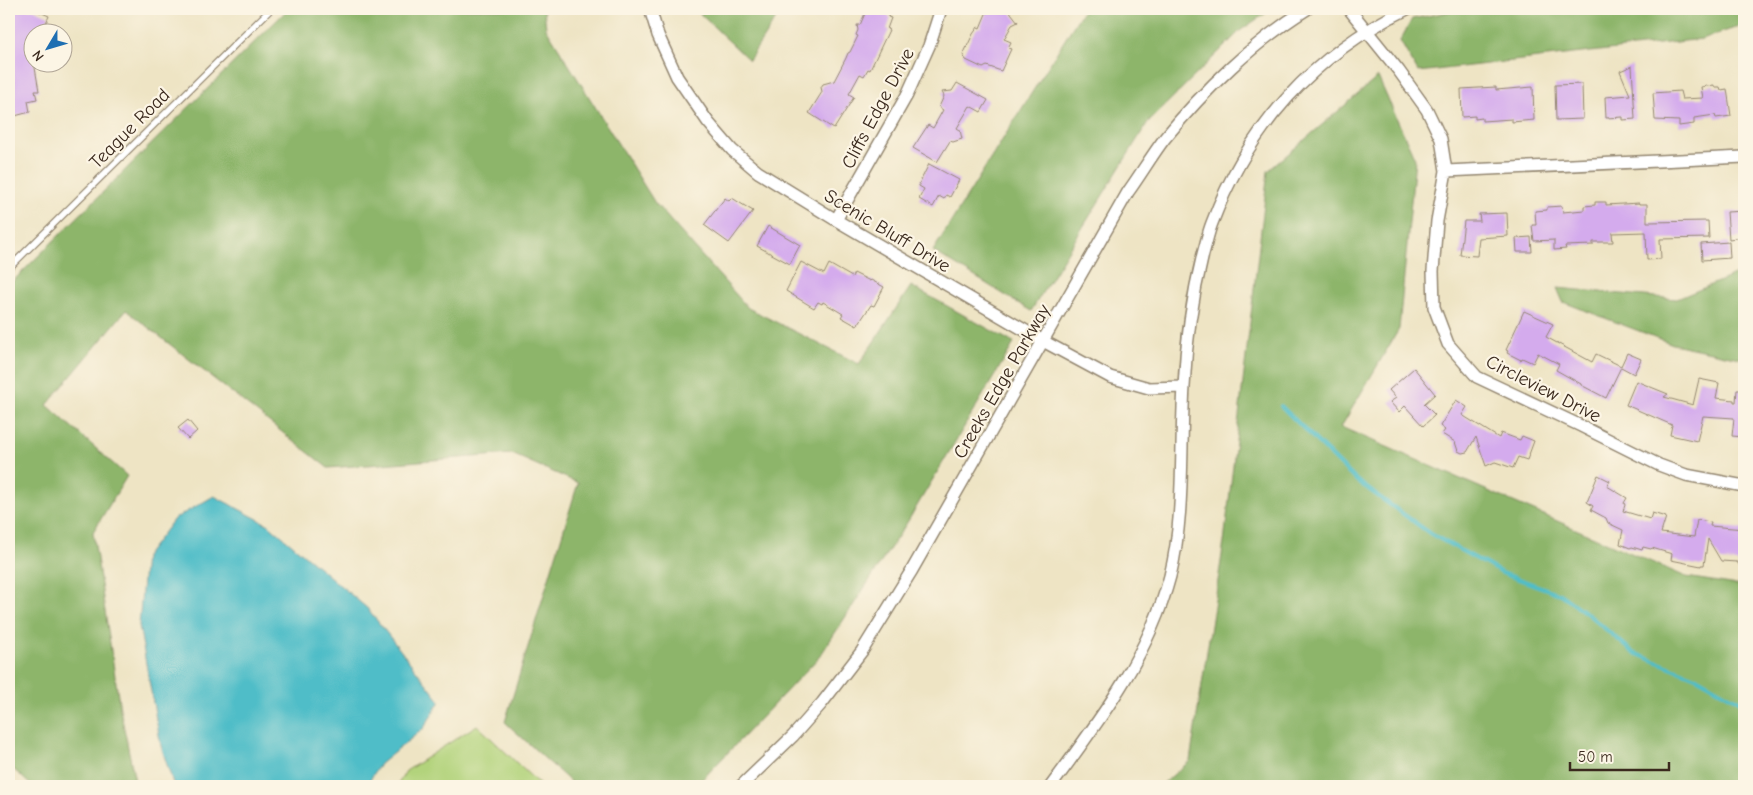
<svg xmlns="http://www.w3.org/2000/svg" width="1753" height="795" font-family="'Comic Neue',sans-serif">
  <rect width="100%" height="100%" fill="#fcf5e5"/>
  <filter id="ink" filterUnits="userSpaceOnUse"><feTurbulence type="fractalNoise" baseFrequency=".02" numOctaves="2"/><feDisplacementMap in="SourceGraphic" scale="10" xChannelSelector="R" yChannelSelector="G"/><feConvolveMatrix kernelMatrix="1 2 1 2 8 2 1 2 1" color-interpolation-filters="sRGB"/></filter>
  <filter id="wash" filterUnits="userSpaceOnUse"><feTurbulence type="fractalNoise" baseFrequency=".0096" numOctaves="4" result="noise"/><feDisplacementMap in="SourceGraphic" scale="20" xChannelSelector="R" yChannelSelector="G"/><feGaussianBlur stdDeviation="1.12" result="paint"/><feColorMatrix in="noise" values="0 0 0 0 0 0 0 0 0 0 0 0 0 0 0 0 0 1.4 0 .05"/><feComposite in="paint" operator="in"/></filter>
  <g filter="url(#wash)">
    <rect width="100%" height="100%" fill="#eee4c4"/>
    <!-- green -->
    <path fill="#b2d37b" stroke="#767e4c" d="M477,725L541,786H397L406,771Z"/>
    <!-- forest -->
    <path fill="#8db56b" stroke="#647044" d="M288,9H544L546,28L655,203L748,308L859,364L911,286L1014,343L908,521L820,656L696,786H575L505,722L578,483L512,454L328,468L126,310L47,405L127,476L93,532L120,709L136,786H32L9,765V285Z
      M695,9H782L749,60Z
      M1084,9H1272L1241,30L1148,122L1031,311L933,251Z
      M1463,9H1744V25L1702,39L1418,72L1400,41L1412,19Z
      M1378,77L1415,159L1399,329L1341,427L1686,577L1744,586V786H1160L1190,761L1224,542L1268,171Z
      M1744,271V359L1673,344L1563,302L1557,288L1677,299Z"/>
    <!-- water -->
    <path fill="#50bdc8" stroke="#467473" d="M214,496L269,525L368,609L440,701L424,728L380,764L366,786H174L161,746L139,625L145,557L174,519Z"/>
    <g fill="none" stroke-linecap="round" stroke-linejoin="round">
      <!-- stream -->
      <path stroke="#50bdc8" stroke-width="4" d="M1281,406L1357,481L1431,534L1502,573L1560,594L1590,616L1634,653L1698,678L1744,704"/>
    </g>
    <g id="blocks">
      <!-- building -->
      <path fill="#d4abed" d="M9,9H33L49,16L42,32H32V62H34L39,91H35L37,99L28,101L30,112L11,117L9,107Z
        M867,9H884L890,11L888,17L891,18L887,29L889,30L870,70L868,69L864,76L860,74L849,94L854,97L834,129L809,113L822,92L821,87L823,84L834,81L846,58L848,53L850,52L858,36L856,35L858,30L857,25H860Z
        M988,9H1008L1018,22L1012,25L1004,39L1011,42L1008,48L1011,49L1001,71L987,66L983,68L966,60L963,55L973,34L978,27L980,28Z
        M1632,66L1635,119L1623,120V117L1606,118L1605,97L1630,95L1620,71Z
        M957,83L988,100L981,112L970,106L957,128L960,130L962,139L953,142L950,141L937,162L913,148L928,125L933,128L943,110L939,107L944,96L942,92L952,91Z
        M1582,84L1583,119L1556,120L1555,85Z
        M1714,85V87H1720L1721,90L1727,89L1731,116L1716,118L1715,115L1694,118V124L1679,126V121L1655,120L1653,93L1680,91L1682,99L1703,98L1701,87Z
        M1496,87V90L1533,87L1534,120L1512,122V119L1482,121V118L1475,119V116L1462,117L1461,89Z
        M929,164L959,180L950,197L946,195L944,199L939,196L933,207L919,199L924,189L919,186V184Z
        M725,198L729,201L732,198L753,211L729,243L704,225Z
        M1595,202H1606V205L1639,203V204H1647V222L1708,221L1709,238L1660,239L1661,259L1647,260L1646,232L1612,233L1613,242H1593V245L1565,246L1566,249L1554,250V240L1534,241L1532,225H1536L1535,211L1547,210V207L1562,206L1563,212L1584,210V206L1595,205Z
        M1744,211V237L1729,239L1727,212Z
        M1507,213L1508,236L1479,238L1477,256L1460,255L1464,221H1480L1479,214Z
        M768,226L800,245L790,264L757,246Z
        M1531,237L1532,252H1517L1516,238Z
        M1729,242L1730,258L1702,260L1701,244Z
        M801,262L824,274L829,264L852,277L854,273L870,281L871,280L884,287L874,306L871,305L857,326L841,317L843,314L823,302L822,304L818,302L814,308L786,291Z
        M1524,311L1553,324L1546,337L1592,362L1596,354L1621,366L1627,353L1641,359L1634,374L1621,367L1606,398L1581,385V384L1556,370L1559,364L1538,353L1533,363L1522,358L1521,360L1507,353L1508,351L1506,350Z
        M1414,368L1435,394L1424,404L1435,415L1423,426L1405,406L1399,412L1390,402L1396,398L1389,390Z
        M1699,379L1719,383L1716,398L1734,400V402H1736L1737,390H1744V437L1732,436L1734,418L1703,416L1697,441L1670,435L1672,425L1626,405L1636,381L1668,394L1664,397L1693,405Z
        M1456,400L1467,407L1462,415L1499,438L1501,433L1520,440L1522,436L1534,441L1527,460L1518,457L1513,468L1495,462L1486,466L1476,437L1467,452L1462,453L1458,451L1455,442L1442,434L1445,430L1440,426Z
        M188,420L197,431L188,439L178,428Z
        M1598,475L1610,481L1607,486L1627,498L1624,503L1625,505L1623,511L1650,519L1652,513L1666,517L1661,533L1694,537L1697,520L1711,522L1710,526L1744,529V572L1737,562L1721,561L1708,539L1704,565H1701V566L1671,560L1672,554L1652,548L1651,549L1643,547L1642,550L1632,547L1630,548L1620,544L1623,530L1608,523L1606,518L1591,510L1593,506L1587,502Z"/>
    </g>
  </g>
  <g filter="url(#ink)">
    <use href="#blocks" fill-opacity="0" stroke="#948771" stroke-width="1"/>
    <g fill="none" stroke-linecap="round" stroke-linejoin="round">
      <!-- service casing -->
      <g stroke="#948771" stroke-width="8">
        <path id="service" d="M9,268L271,9"/>
      </g>
      <!-- minor casing -->
      <g stroke="#948771" stroke-width="14">
        <path id="minor" d="M650,9L658,35L677,77L708,122L732,150L758,172L836,220L1043,341L1110,377L1149,388L1184,387
          M1349,9L1399,71L1427,110L1441,139L1446,171L1437,221L1433,271L1434,307L1448,344L1477,377L1581,426L1659,465L1686,475L1744,486
          M1446,171L1744,157
          M836,220L907,95L929,46L941,9
          M741,786L793,736L822,703L862,651L912,570L1128,192C1141,174 1152,155 1165,138C1204,90 1255,41 1307,9
          M1051,786C1099,721 1149,656 1170,576C1185,516 1180,449 1184,387C1186,342 1192,298 1203,254C1206,244 1208,233 1212,223C1248,127 1314,54 1407,9"/>
      </g>
      <!-- service -->
      <use href="#service" stroke="#fff" stroke-width="5.5"/>
      <!-- minor -->
      <use href="#minor" stroke="#fff" stroke-width="11"/>
    </g>
  </g>
  <g text-anchor="middle" stroke-width="4.5" stroke-linejoin="round" paint-order="stroke">
    <!-- street labels -->
    <g font-size="19" fill="#3b2a1e" stroke="#fcf5e5">
      <text transform="translate(877 108) rotate(-62)" y="7">Cliffs Edge Drive</text>
      <text transform="translate(129 128) rotate(-45)" y="7">Teague Road</text>
      <text transform="translate(888 230) rotate(31)" y="7">Scenic Bluff Drive</text>
      <text transform="translate(1001 381) rotate(-60)" y="7">Creeks Edge Parkway</text>
      <text transform="translate(1544 388) rotate(27)" y="7">Circleview Drive</text>
    </g>
  </g>
  <!-- margin -->
  <rect width="1753" height="795" fill="none" stroke="#fcf5e5" stroke-width="30"/>
  <!-- north arrow -->
  <g transform="translate(48 48) rotate(232)"><circle r="24" fill="#fcf5e5" stroke="#afa495"/>
  <path d="M0-4L9 19L0 12L-9 19Z" fill="#1f6fb2"/>
  <text y="-8" font-size="14" font-weight="bold" text-anchor="middle" fill="#3b2a1e">N</text>
  </g>
  <!-- scale -->
  <path d="M1570 762v8h99v-8" fill="none" stroke="#3b2a1e" stroke-width="2.5"/>
  <text x="1578" y="762" font-size="15" fill="#3b2a1e" stroke="#fcf5e5" stroke-width="4" paint-order="stroke">50 m</text>
</svg>
